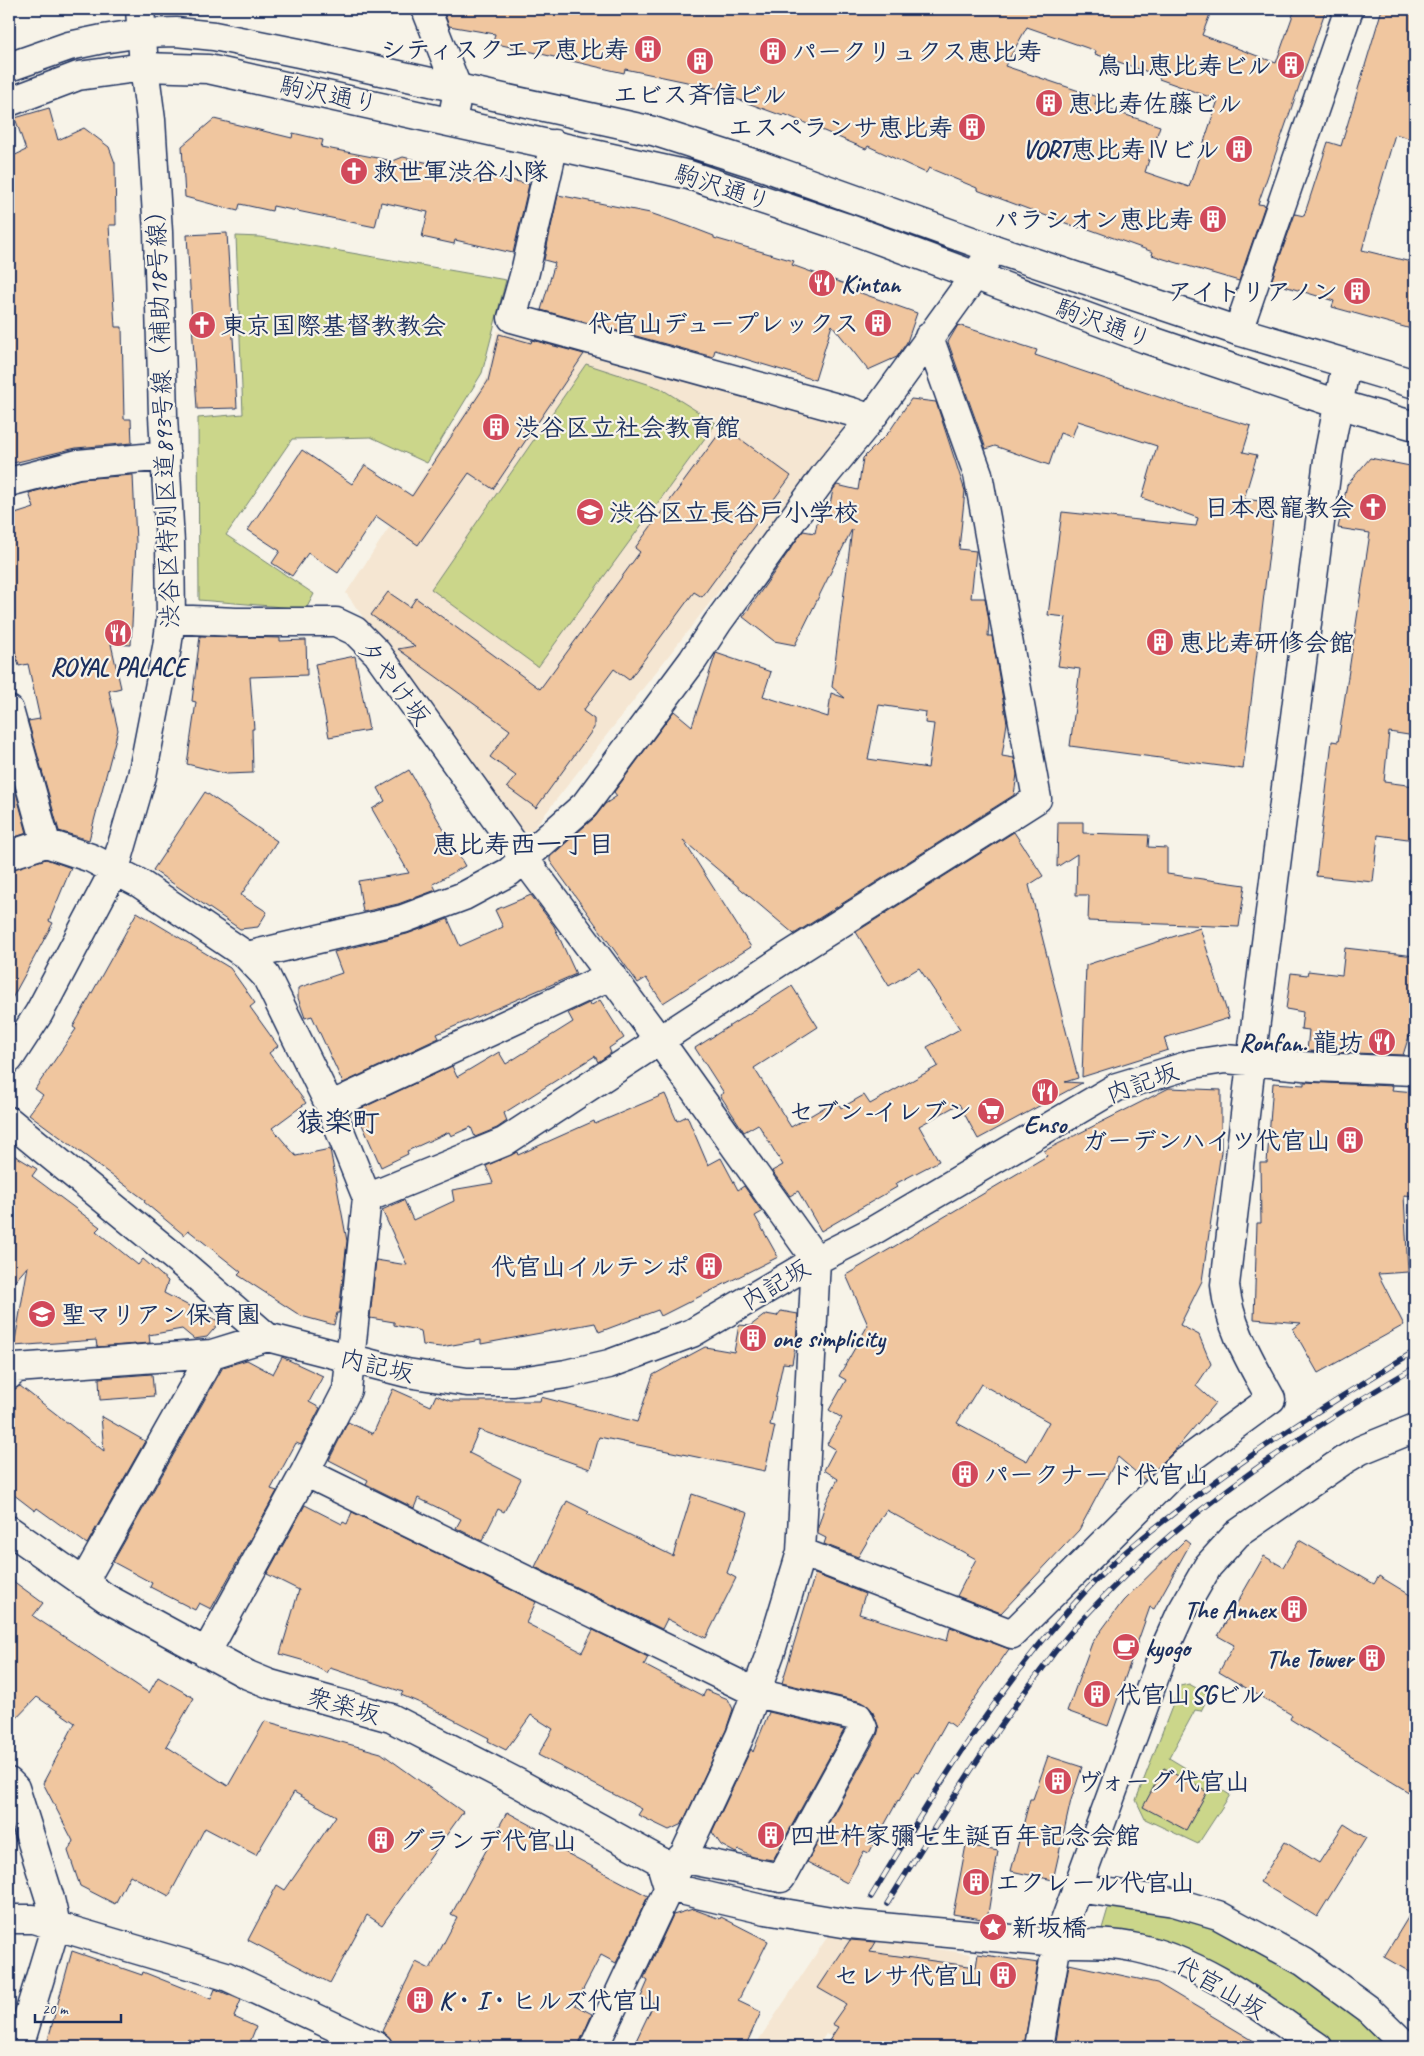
<svg xmlns="http://www.w3.org/2000/svg" width="1424" height="2056" font-family="Caveat,'Klee One',sans-serif">
  <rect width="100%" height="100%" fill="#f7f3e8"/>
  <filter id="ink" filterUnits="userSpaceOnUse"><feTurbulence type="fractalNoise" baseFrequency=".02" numOctaves="2"/><feDisplacementMap in="SourceGraphic" scale="10" xChannelSelector="R" yChannelSelector="G"/><feConvolveMatrix kernelMatrix="1 2 1 2 8 2 1 2 1" color-interpolation-filters="sRGB"/></filter>
  <g filter="url(#ink)">
    <!-- built -->
    <path fill="#f5e6d2" d="M497,331L841,419L844,431L531,832L512,830L346,593L486,380Z
      M830,1933L971,1954L956,2001L912,2047H847L826,2034L817,2047H754Z"/>
    <!-- green -->
    <path fill="#cbd68a" stroke="#738274" d="M236,236L260,237L506,280L482,373L427,463L371,437L292,439L226,535L314,594L306,609L199,600L198,418L243,414Z
      M586,364L660,388L716,423L538,667L431,589Z
      M1189,1684L1209,1695L1201,1711L1195,1710L1169,1758L1230,1795L1198,1844L1145,1819L1136,1800L1180,1686Z
      M1109,1905C1130,1907 1154,1907 1174,1912C1258,1935 1328,1992 1394,2047H1337L1236,1978L1101,1932Z"/>
    <!-- building -->
    <path fill="#f0c69f" stroke="#1b2f5e" fill-rule="evenodd" d="M443,9H1212L1202,35L1276,63L1295,9H1326L1258,204L1265,205L1239,281L1164,259L1152,255L1153,252L1080,226L1079,228L977,190V188L929,168L926,173L868,146L866,149L784,114L783,116L723,94L725,90L625,69L624,73L493,43L495,34L449,26ZM1027,27L1096,51L1095,54L1160,76L1159,79L1218,100L1189,187L1145,172L1160,126L1095,105L1097,97L1005,66Z
      M1382,9H1415V140L1395,134L1362,250L1415,263V330L1332,307L1334,301L1271,282L1295,214L1304,216L1328,142L1341,146Z
      M49,108L58,140L84,128L109,147L115,163L116,225H109L115,327H122L124,419H131L132,443L76,448L9,464V158L26,150L15,118Z
      M214,119L292,138L293,133L323,140L321,147L393,161L403,157L429,163L438,173L475,181L477,173L529,184L513,253L455,240L454,244L422,237L428,212L381,202L375,227L273,206L272,211L240,204L238,211L185,197L182,146Z
      M558,195L650,213L688,226L714,236V238L794,261L792,265L845,284L844,287L917,313L907,342L897,357L868,370L832,325L815,380L715,350L713,357L541,310L555,263L544,260Z
      M227,233L237,408L197,409L187,235Z
      M958,325L1037,350L1035,355L1191,408L1251,426L1243,452L1257,455L1244,499L1275,503L1243,769L1070,746L1080,669L1058,666L1066,617L1048,615L1062,512L1196,526L1198,518L1142,498L1157,446L1078,421L1072,437L1060,433L1049,465L995,446L986,449L948,342Z
      M499,334L531,343L532,340L584,354L493,489L469,473L418,545L376,516L338,573L308,553L292,576L272,563L280,551L248,530L302,450L352,484L365,465L412,496L488,381Z
      M911,399L936,402L965,491L959,549L976,551L971,598H985L989,621L988,636H992L1007,723L1002,756L1014,758L1017,774L1014,795L794,934L683,840L751,947L663,1003L646,978L638,983L550,861V857L595,817L605,804L617,796L614,792L674,711L692,726L716,653L771,672L763,696L828,717L831,693L845,698L832,687L852,529L795,645L774,641L743,617L803,531L815,533L820,508L826,501L830,504L833,490L837,485L858,490L863,458L889,432ZM879,705L926,712L925,723L934,724L928,768L868,759Z
      M724,427L791,476L702,597L694,592L629,680L614,669L583,711L594,719V728L536,808L507,787L516,776L490,757L510,730L398,649L415,646L371,615L388,592L410,607L416,598L540,689L640,552L635,548Z
      M1370,458L1415,467V736L1389,732L1384,782L1415,786V840L1378,835L1373,882L1316,876L1332,741L1338,742L1370,533L1338,528L1347,485Z
      M133,475L136,542L131,645L111,644L121,688L109,691L118,730L89,840L59,831L28,721L40,719L28,664L19,666L9,628V516L34,508L29,493L81,479Z
      M200,636L280,638V641L306,640L307,675L250,677L254,729H252L253,773L227,774L187,764L196,702L192,701Z
      M355,656L369,730L329,737L315,664Z
      M9,767L27,833L9,839Z
      M409,770L465,866L433,884L436,890L398,904L363,912L358,881L409,873L372,809L385,801L378,788Z
      M205,792L277,841L241,895L267,912L258,927L240,929L153,870Z
      M1058,822H1083V833L1149,835L1148,847L1167,848V874L1245,885L1239,927L1088,921L1089,895H1076L1077,854L1057,867Z
      M1014,832L1043,876L1029,885L1078,1078L1065,1082L1082,1083L978,1139L959,1104L919,1126L939,1161L895,1184L897,1187L821,1231L798,1191L790,1196L772,1171L783,1165L758,1124L744,1132L720,1095L724,1093L695,1048L792,986L818,1027L754,1068L791,1127L837,1100L841,1108L864,1095L870,1104L938,1066L927,1047L960,1029L919,968L889,986L856,932Z
      M46,859L71,868L49,921L53,923L9,1004V870Z
      M531,895L554,926L576,974L437,1034L439,1038L343,1083L312,1016L305,1018L298,998V988L342,973L334,952L407,934L448,919L460,946L503,927L495,910Z
      M137,912L230,968L255,1003L250,1007L278,1046L269,1053L306,1103L272,1128L296,1156L330,1149L347,1241L339,1313H337L334,1325L301,1316L238,1275L241,1272L188,1230L184,1235L144,1202L145,1200L29,1114L43,1095L35,1089L76,1029L73,1027Z
      M1200,928L1229,1018L1164,1038L1168,1050L1082,1077L1086,965Z
      M1345,948L1415,956V1017L1403,1055L1307,1051L1309,1030L1301,1029L1303,1012L1286,1009L1291,973L1307,975L1308,971L1342,975Z
      M600,1000L624,1038L609,1048L611,1053L598,1062L595,1056L504,1113L507,1121L497,1128L475,1137L471,1127L451,1136L449,1132L407,1151L408,1154L381,1167L356,1111L452,1066L457,1077L499,1052L506,1064L573,1022L568,1013L589,1003L590,1006Z
      M1304,1082L1393,1086L1392,1090L1415,1092V1196L1404,1195L1408,1272L1378,1274L1404,1325L1318,1373L1293,1329L1301,1323L1254,1319L1257,1223H1261L1260,1163H1267L1273,1083L1304,1085Z
      M1169,1088L1221,1090V1152L1202,1281L1180,1325L1199,1335L1211,1364L1196,1386L1215,1403L1174,1451L1145,1480L1118,1457L1079,1530L1001,1613L957,1596L976,1559L886,1510L858,1557L824,1544L826,1538L818,1534V1527L826,1502L838,1479L824,1470L835,1449L827,1444L842,1418L829,1410L846,1380L839,1376L868,1325L846,1275L1047,1156L1044,1151ZM981,1384L1049,1422L1027,1461L957,1423Z
      M665,1094L677,1121L687,1116L708,1165L721,1158L738,1190L744,1186L762,1212L755,1216L778,1257L661,1316L658,1310L599,1332L595,1323L481,1344V1340L441,1347L423,1345L421,1331L394,1325V1322L370,1318L376,1260L407,1265L382,1210L404,1200L413,1220L454,1201L452,1190L493,1183L486,1166L517,1152L518,1155L594,1121L595,1124Z
      M9,1152L37,1169L32,1176L100,1227L96,1231L138,1265L143,1259L168,1281L164,1293L220,1322L207,1337L194,1339L182,1329L149,1335L150,1343L97,1347L96,1340L14,1346L28,1266L9,1288Z
      M781,1311L798,1314L796,1341L792,1364L783,1363L770,1425L775,1426L765,1471L599,1437L590,1469L479,1430L469,1453L521,1479L504,1512L498,1509L482,1541L456,1528L461,1519L418,1498L414,1508L366,1484L368,1480L329,1460L348,1422L373,1434L393,1389L431,1406L436,1395L450,1401H540L541,1397L637,1422L653,1375L705,1347L734,1352L739,1325L750,1326L766,1314L777,1316Z
      M282,1357L323,1376L309,1402L320,1408L301,1445L296,1443L271,1489L277,1491L211,1609L199,1603L195,1610L150,1587L152,1583L113,1562L223,1367L247,1360L273,1374Z
      M152,1374L154,1396L100,1400L99,1378Z
      M20,1386L104,1451L101,1416L145,1441L87,1544L37,1508L35,1511L9,1491V1390Z
      M692,1494L748,1513L727,1573L736,1578L706,1638L667,1619L662,1629L535,1567L567,1501L589,1512L587,1514L673,1556Z
      M305,1505L342,1524L343,1522L347,1524L352,1512L536,1602L526,1623L582,1652L593,1630L648,1657L644,1665L703,1696L706,1690L728,1699L733,1709L726,1730L682,1824L669,1830L638,1815L642,1809L538,1755L553,1729L531,1715L506,1750L488,1741L489,1738L425,1705L401,1695L403,1692L330,1668L327,1673L305,1661L280,1654L299,1590L267,1574Z
      M1185,1540L1190,1544L1154,1609L1150,1607L1108,1726L1067,1711L1092,1643L1123,1601Z
      M1299,1540L1374,1584L1379,1576L1415,1598V1796L1290,1719L1292,1715L1219,1672L1234,1645L1218,1636L1264,1556L1283,1567Z
      M815,1574L865,1594L859,1614L947,1641L950,1627L1009,1649L955,1727L947,1721L918,1773L915,1772L899,1801L898,1800L869,1853L864,1851L847,1883L807,1862L877,1736L879,1728L872,1710L862,1702L782,1683Z
      M9,1578L43,1603L33,1616L149,1693L158,1677L194,1698L166,1746L228,1786L265,1721L381,1753L463,1812L382,1925L367,1915L330,1983L248,1940L277,1885L285,1890L336,1816L294,1792L256,1855L205,1828L169,1896L130,1875L115,1904L80,1886L68,1851L73,1841L43,1783L75,1723L37,1697L9,1726Z
      M769,1712L844,1730L773,1860L753,1857L739,1850L736,1853L721,1845L712,1832L751,1749L753,1752Z
      M1048,1756L1082,1767L1071,1800L1053,1880L1011,1871L1030,1799H1033Z
      M1164,1768L1207,1792L1186,1830L1143,1807Z
      M507,1812L544,1832L540,1839L648,1896L616,1963L601,1955L575,2005L592,2014L580,2042L577,2047H393L390,2038L382,2031L416,1962L430,1969L457,1918L451,1915Z
      M1344,1824L1366,1838L1317,1917L1260,1882L1285,1842L1319,1863Z
      M966,1845L998,1851L987,1920L953,1914Z
      M1415,1906V1975L1384,1957Z
      M693,1909L720,1919L721,1917L768,1941L738,2001L761,2012L745,2047H633L654,2003L641,1997L648,1981L644,1978L673,1915Z
      M850,1940L876,1942L870,1952L976,1967L978,1954L1038,1963L1024,2047H825L838,2027L832,2024L846,2004L818,1988Z
      M72,1951L142,1975L143,1972L211,1999L215,1989L241,2000L234,2017L256,2027L248,2047H208L188,2039L185,2047H46Z
      M1069,1964L1157,1983L1264,2047H1055Z"/>
    <g fill="none" stroke-linecap="round" stroke-linejoin="round">
      <!-- minor casing -->
      <g stroke="#1b2f5e" stroke-width="31">
        <path id="minor" d="M426,9L458,90L452,121
          M554,144L525,272L512,318L852,412L871,419
          M1238,331L1349,9
          M9,482L78,464L166,456
          M171,619L236,622H336L355,631L377,653L525,860L659,1040L816,1260L801,1552L771,1651L740,1736L594,2047
          M9,710L46,843L91,858L139,883L247,956L266,976L330,1106L367,1198L347,1390L305,1472L206,1653
          M9,855L46,843
          M247,956L403,919L464,896L509,872L585,805L693,660L718,622L825,475L871,419L994,249
          M9,1059L39,1013L115,869L142,776L167,647L171,619L170,543L163,416L158,232L151,120L144,67L140,9
          M330,1106L612,975
          M9,1121L178,1260L267,1337
          M367,1198L504,1142L784,959L1037,799L978,474L929,337
          M9,1375L16,1368L212,1354L267,1337L407,1373L467,1382H514L566,1374L609,1364L692,1333L816,1260L871,1232L1117,1087L1193,1064L1225,1059L1314,1067L1415,1071
          M305,1472L757,1693L858,1717L863,1728L781,1878L681,1858
          M9,1530L106,1598L248,1675L270,1684L391,1718L518,1783L660,1861L668,1887
          M801,1552L1012,1634L1185,1462L1271,1399C1251,1362 1229,1327 1225,1285L1256,1021L1329,452L1346,365
          M83,1583L212,1354
          M9,1782L15,1788L50,1899L56,1925L19,2047
          M668,1887L766,1910L849,1924L1057,1943C1083,1943 1111,1942 1137,1948C1206,1963 1261,2008 1318,2047
          M1076,1888L1174,1902L1218,1915L1304,1962L1368,2009L1407,2047
          M9,1919H33L226,1976L378,2047
          M1039,2047L1057,1943L1166,1646L1181,1613L1208,1566L1237,1534L1344,1460L1361,1450L1415,1428"/>
      </g>
      <!-- major casing -->
      <g stroke="#1b2f5e" stroke-width="31">
        <path id="major" d="M9,67L69,46L103,39L142,33L176,32L214,36L299,53L653,131L759,165L994,249L1238,331L1415,384
          M9,102L78,76L144,67L208,69L689,175L844,227L1146,339L1338,404L1415,426"/>
      </g>
      <!-- minor -->
      <use href="#minor" stroke="#f7f3e8" stroke-width="28"/>
      <!-- major -->
      <use href="#major" stroke="#f7f3e8" stroke-width="28"/>
      <!-- rail casing -->
      <g stroke="#1b2f5e" stroke-width="5.5">
        <path id="rail" d="M871,1897C940,1782 1012,1664 1107,1569C1128,1548 1151,1531 1174,1513C1250,1452 1332,1402 1415,1351
          M887,1904C934,1829 979,1753 1032,1682C1045,1666 1056,1649 1070,1633C1167,1523 1289,1441 1415,1367"/>
      </g>
      <!-- rail -->
      <use href="#rail" stroke="#f7f3e8" stroke-width="4" stroke-dasharray="11" stroke-linecap="butt"/>
    </g>
  </g>
  <!-- icons -->
  <defs>
    <g id="building-disc" transform="scale(1.4375)"><circle r="9.5" fill="#d1495b" stroke="#f7f3e8"/><path d="M-4-6H4V6H1V3H-1V6H-4ZM-2.5-4.3h1.7v1.8h-1.7ZM.8-4.3h1.7v1.8H.8ZM-2.5-1h1.7V.8h-1.7ZM.8-1h1.7V.8H.8Z" fill="#fff"/></g>
    <g id="church-disc" transform="scale(1.4375)"><circle r="9.5" fill="#d1495b" stroke="#f7f3e8"/><path d="M-1.2-6h2.4v3.5h3.3v2.4h-3.3V6h-2.4V-.1h-3.3v-2.4h3.3Z" fill="#fff"/></g>
    <g id="restaurant-disc" transform="scale(1.4375)"><circle r="9.5" fill="#d1495b" stroke="#f7f3e8"/><path d="M-5-6h1v4h1v-4h1v4h1v-4h1v5L-1.5 .5V6h-2V.5L-5-1ZM5-6V6H3V1.5H1.5Q1.5-4 5-6Z" fill="#fff"/></g>
    <g id="school-disc" transform="scale(1.4375)"><circle r="9.5" fill="#d1495b" stroke="#f7f3e8"/><path d="M0-5L7-2L0 1L-7-2ZM-4 1L0 2.5L4 1V4Q0 6-4 4Z" fill="#fff"/></g>
    <g id="supermarket-disc" transform="scale(1.4375)"><circle r="9.5" fill="#d1495b" stroke="#f7f3e8"/><path d="M-6-5.5h2.5l.6 2H6L4.5 2H-2.5L-4.4-4H-6ZM-1.5 3.2a1.3 1.3 0 1 0 .1 0ZM3 3.2a1.3 1.3 0 1 0 .1 0Z" fill="#fff"/></g>
    <g id="cafe-disc" transform="scale(1.4375)"><circle r="9.5" fill="#d1495b" stroke="#f7f3e8"/><path d="M-5.5-4.5H6V0H3Q3 3.5 0 3.5H-2.5Q-5.5 3.5-5.5 0ZM3-3.2v2h1.7v-2ZM-6 4.5H4V6H-6Z" fill="#fff"/></g>
    <g id="sight-disc" transform="scale(1.4375)"><circle r="9.5" fill="#d1495b" stroke="#f7f3e8"/><path d="M0-6L1.8-2.2L6-1.7L2.9 1.2L3.7 5.4L0 3.3L-3.7 5.4L-2.9 1.2L-6-1.7L-1.8-2.2Z" fill="#fff"/></g>
  </defs>
  <g fill-rule="evenodd">
    <use href="#building-disc" x="648" y="49"/>
    <use href="#building-disc" x="773" y="51"/>
    <use href="#building-disc" x="700" y="61"/>
    <use href="#building-disc" x="1291" y="65"/>
    <use href="#building-disc" x="1049" y="103"/>
    <use href="#building-disc" x="972" y="127"/>
    <use href="#building-disc" x="1239" y="149"/>
    <use href="#church-disc" x="354" y="171"/>
    <use href="#building-disc" x="1213" y="219"/>
    <use href="#restaurant-disc" x="822" y="283"/>
    <use href="#building-disc" x="1357" y="291"/>
    <use href="#building-disc" x="878" y="323"/>
    <use href="#church-disc" x="202" y="325"/>
    <use href="#building-disc" x="496" y="427"/>
    <use href="#church-disc" x="1373" y="507"/>
    <use href="#school-disc" x="590" y="512"/>
    <use href="#restaurant-disc" x="118" y="633"/>
    <use href="#building-disc" x="1160" y="642"/>
    <use href="#restaurant-disc" x="1382" y="1042"/>
    <use href="#restaurant-disc" x="1045" y="1092"/>
    <use href="#supermarket-disc" x="991" y="1111"/>
    <use href="#building-disc" x="1350" y="1140"/>
    <use href="#building-disc" x="709" y="1266"/>
    <use href="#school-disc" x="42" y="1314"/>
    <use href="#building-disc" x="753" y="1338"/>
    <use href="#building-disc" x="965" y="1474"/>
    <use href="#building-disc" x="1294" y="1609"/>
    <use href="#cafe-disc" x="1126" y="1647"/>
    <use href="#building-disc" x="1372" y="1658"/>
    <use href="#building-disc" x="1097" y="1694"/>
    <use href="#building-disc" x="1058" y="1781"/>
    <use href="#building-disc" x="771" y="1835"/>
    <use href="#building-disc" x="381" y="1840"/>
    <use href="#building-disc" x="976" y="1882"/>
    <use href="#sight-disc" x="993" y="1927"/>
    <use href="#building-disc" x="1003" y="1975"/>
    <use href="#building-disc" x="420" y="2000"/>
  </g>
  <g text-anchor="middle" stroke-width="4.5" stroke-linejoin="round" paint-order="stroke">
    <!-- poi labels -->
    <g font-size="25" font-weight="bold" fill="#1b2f5e" stroke="#f7f3e8" text-anchor="start">
      <text x="629" y="58" text-anchor="end">シティスクエア恵比寿</text>
      <text x="792" y="60">パークリュクス恵比寿</text>
      <text x="1272" y="74" text-anchor="end">鳥山恵比寿ビル</text>
      <text x="700" y="103" text-anchor="middle">エビス斉信ビル</text>
      <text x="1068" y="112">恵比寿佐藤ビル</text>
      <text x="953" y="136" text-anchor="end">エスペランサ恵比寿</text>
      <text x="1220" y="158" text-anchor="end">VORT恵比寿Ⅳビル</text>
      <text x="373" y="180">救世軍渋谷小隊</text>
      <text x="1194" y="228" text-anchor="end">パラシオン恵比寿</text>
      <text x="841" y="292">Kintan</text>
      <text x="1338" y="300" text-anchor="end">アイトリアノン</text>
      <text x="859" y="332" text-anchor="end">代官山デュープレックス</text>
      <text x="221" y="334">東京国際基督教教会</text>
      <text x="515" y="436">渋谷区立社会教育館</text>
      <text x="1354" y="516" text-anchor="end">日本恩寵教会</text>
      <text x="609" y="521">渋谷区立長谷戸小学校</text>
      <text x="1179" y="651">恵比寿研修会館</text>
      <text x="118" y="675" text-anchor="middle">ROYAL PALACE</text>
      <text x="1363" y="1051" text-anchor="end">Ronfan. 龍坊</text>
      <text x="972" y="1120" text-anchor="end">セブン-イレブン</text>
      <text x="1045" y="1133" text-anchor="middle">Enso</text>
      <text x="1331" y="1149" text-anchor="end">ガーデンハイツ代官山</text>
      <text x="690" y="1275" text-anchor="end">代官山イルテンポ</text>
      <text x="61" y="1323">聖マリアン保育園</text>
      <text x="772" y="1347">one simplicity</text>
      <text x="984" y="1483">パークナード代官山</text>
      <text x="1275" y="1618" text-anchor="end">The Annex</text>
      <text x="1145" y="1656">kyogo</text>
      <text x="1353" y="1667" text-anchor="end">The Tower</text>
      <text x="1116" y="1703">代官山SGビル</text>
      <text x="1077" y="1790">ヴォーグ代官山</text>
      <text x="790" y="1844">四世杵家彌七生誕百年記念会館</text>
      <text x="400" y="1849">グランデ代官山</text>
      <text x="995" y="1891">エクレール代官山</text>
      <text x="1012" y="1936">新坂橋</text>
      <text x="984" y="1984" text-anchor="end">セレサ代官山</text>
      <text x="439" y="2009">K・I・ヒルズ代官山</text>
    </g>
    <!-- street labels -->
    <g font-size="25" fill="#1b2f5e" stroke="#f7f3e8">
      <text transform="translate(329 94) rotate(12)" y="9">駒沢通り</text>
      <text transform="translate(723 187) rotate(18)" y="9">駒沢通り</text>
      <text transform="translate(1104 323) rotate(20)" y="9">駒沢通り</text>
      <text transform="translate(162 413) rotate(-92)" y="9">渋谷区特別区道893号線（補助18号線）</text>
      <text transform="translate(395 682) rotate(52)" y="9">夕やけ坂</text>
      <text transform="translate(1142 1082) rotate(-20)" y="9">内記坂</text>
      <text transform="translate(775 1284) rotate(-31)" y="9">内記坂</text>
      <text transform="translate(377 1365) rotate(13)" y="9">内記坂</text>
      <text transform="translate(344 1705) rotate(16)" y="9">衆楽坂</text>
      <text transform="translate(1221 1987) rotate(30)" y="9">代官山坂</text>
    </g>
    <!-- neighbourhood labels -->
    <g font-size="26" font-weight="bold" fill="#1b2f5e" stroke="#f7f3e8">
      <text x="523" y="853">恵比寿西一丁目</text>
    </g>
    <!-- quarter labels -->
    <g font-size="28" font-weight="bold" fill="#1b2f5e" stroke="#f7f3e8">
      <text x="338" y="1131">猿楽町</text>
    </g>
  </g>
  <!-- margin -->
  <rect width="1424" height="2056" fill="none" stroke="#f7f3e8" stroke-width="30"/>
  <rect x="15" y="15" width="1394" height="2026" fill="none" stroke="#1b2f5e" stroke-width="2" filter="url(#ink)"/>
  <!-- scale -->
  <path d="M35 2014v8h86v-8" fill="none" stroke="#1b2f5e" stroke-width="2.5"/>
  <text x="42" y="2014" font-size="15" fill="#1b2f5e" stroke="#f7f3e8" stroke-width="4" paint-order="stroke">20 m</text>
</svg>
